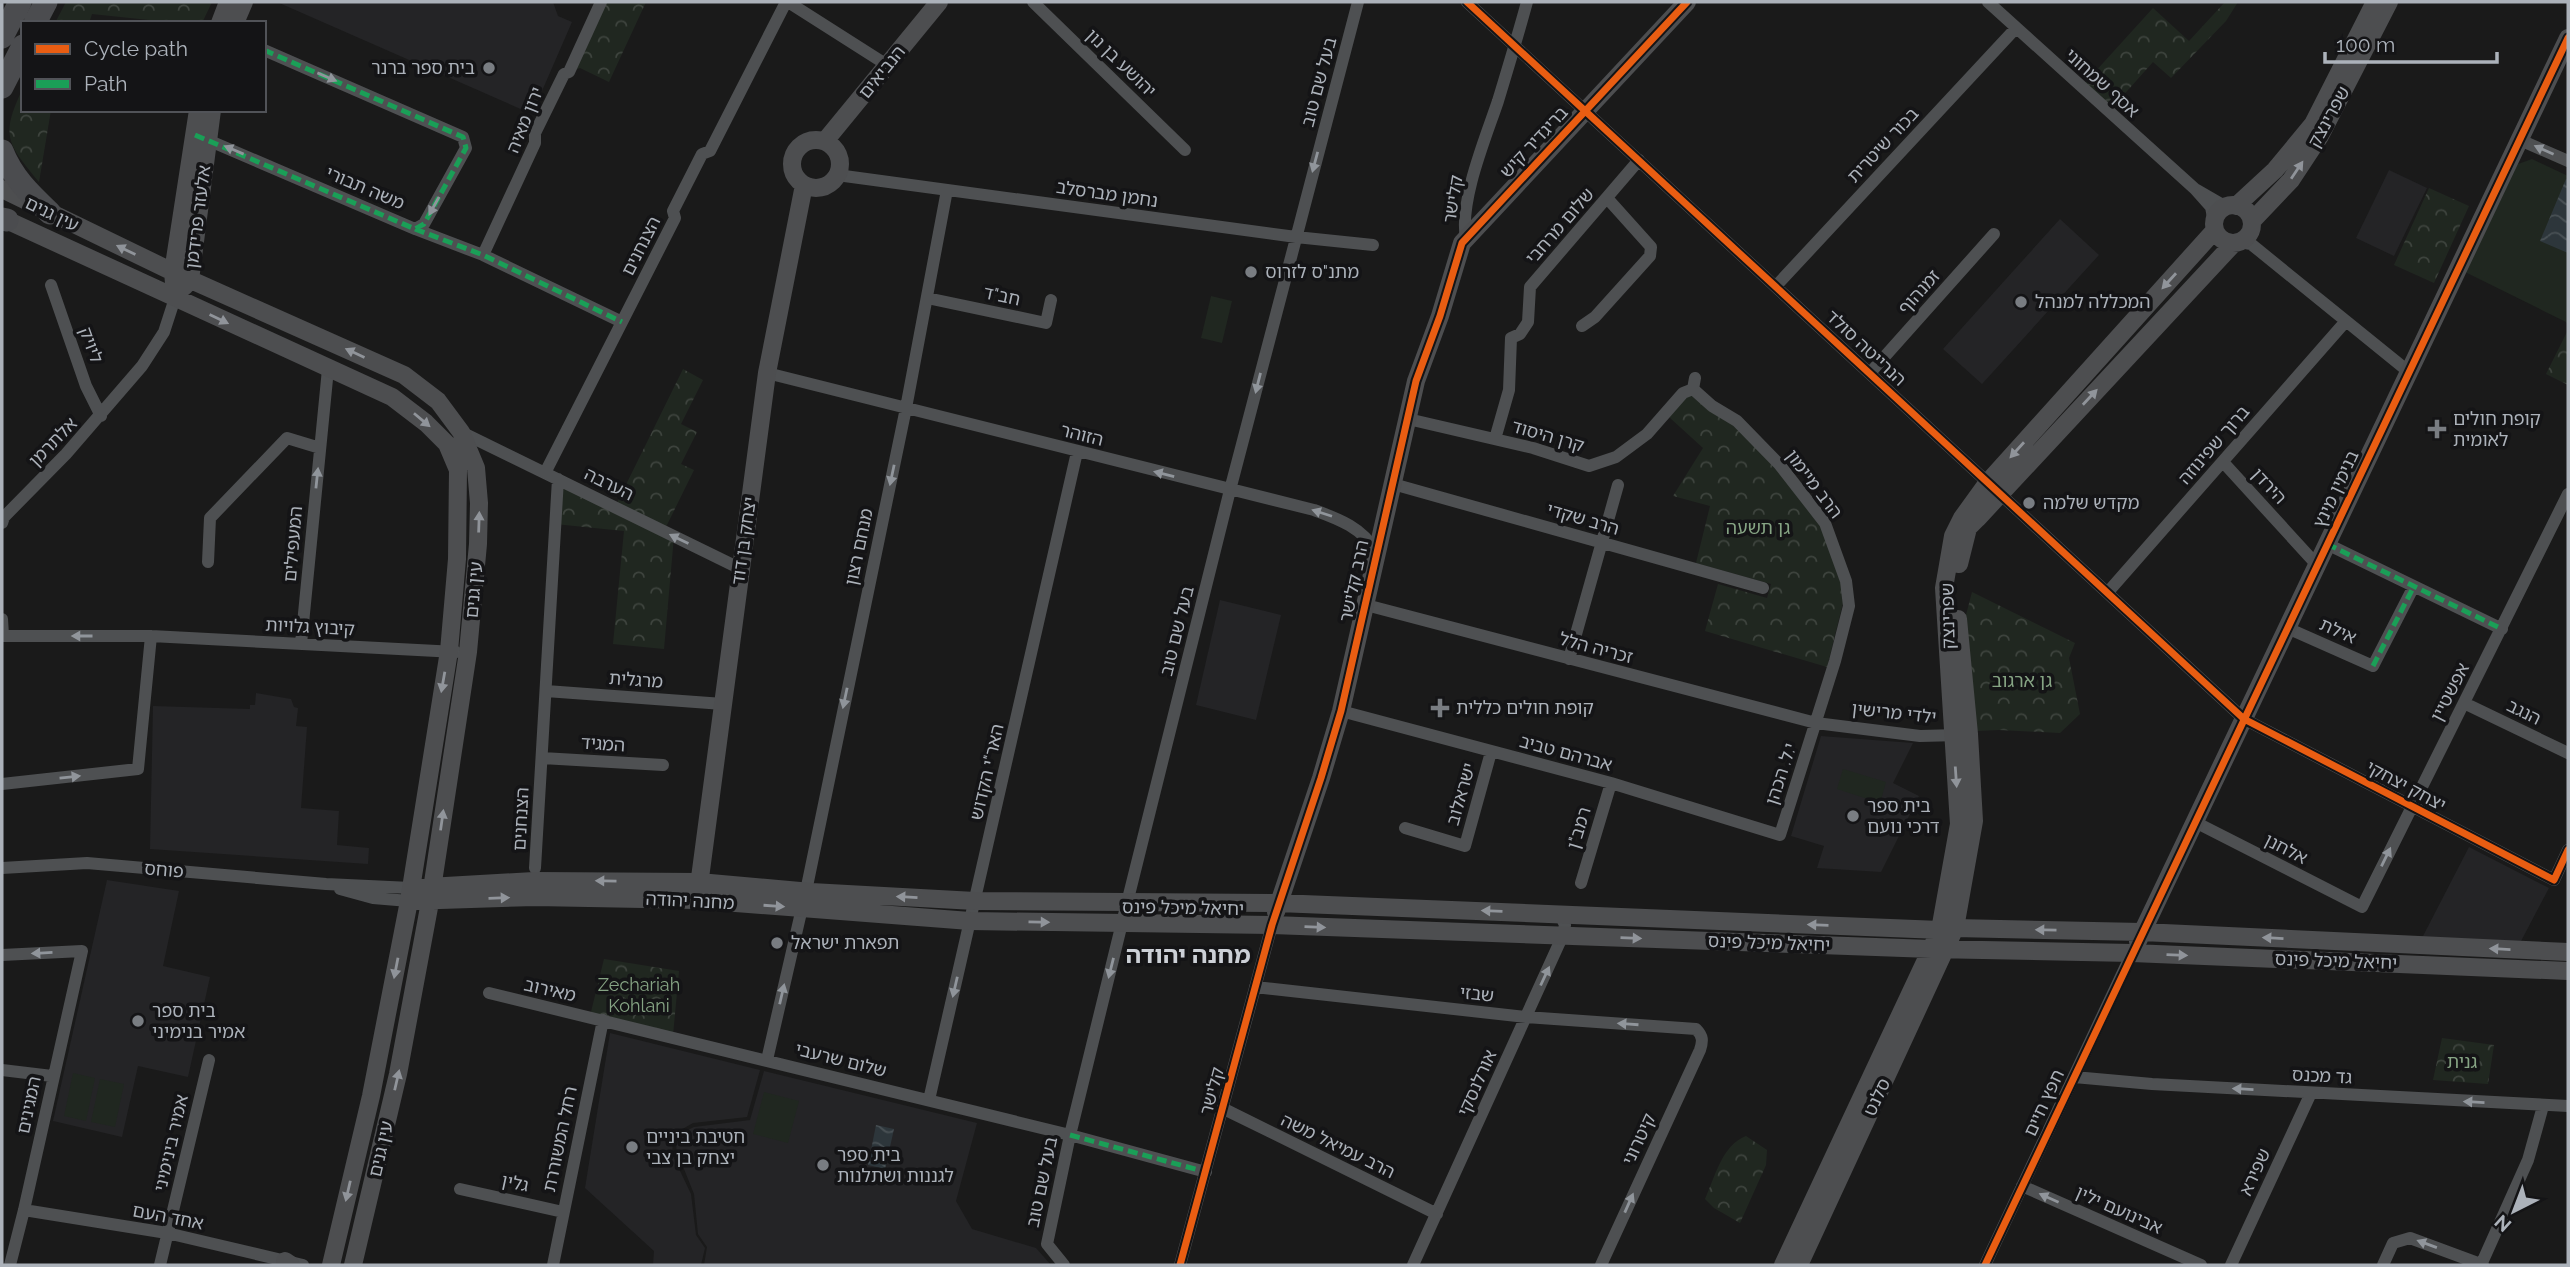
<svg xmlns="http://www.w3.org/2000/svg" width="2570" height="1267" font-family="Raleway,'Noto Sans Hebrew',sans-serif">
  <defs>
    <pattern id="park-crowns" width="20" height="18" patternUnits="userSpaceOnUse" patternTransform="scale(1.75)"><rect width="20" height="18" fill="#202720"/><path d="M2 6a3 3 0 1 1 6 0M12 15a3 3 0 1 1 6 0" fill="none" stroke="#3e443e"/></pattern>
    <pattern id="water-waves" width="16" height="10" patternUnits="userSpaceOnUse" patternTransform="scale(1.75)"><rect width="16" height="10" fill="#2d363b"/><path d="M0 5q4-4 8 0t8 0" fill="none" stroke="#495155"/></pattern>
  </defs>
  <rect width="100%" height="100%" fill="#1a1a1a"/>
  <!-- built -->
  <path fill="#242426" d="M277,2H553L558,16L572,22L532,114Z
    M2389,170L2427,188L2394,256L2356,238Z
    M2060,219L2099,255L1982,384L1943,349Z
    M1220,600L1281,615L1256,720L1196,705Z
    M256,693L291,699L294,707L298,708L296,726L307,727L301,808L339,811L337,845L369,848L368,864L150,849L153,706L250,709V705H255Z
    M1821,736L1913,743L1893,783L1919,796L1881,872L1817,868L1824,846L1791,836Z
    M2469,847L2549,888L2520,943L2422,938Z
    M107,880L179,891L163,966L210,977L188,1077L138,1066L122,1137L53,1121Z
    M610,1033L760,1070L747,1117L693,1123L679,1131L673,1141L672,1154L691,1194L696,1235L705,1248L701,1265H653L654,1251L585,1188Z
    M764,1071L977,1123L956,1201L972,1229L1036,1248L1051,1265H704L707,1247L698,1234L694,1194L684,1169L677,1160L676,1141L682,1133L694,1127L750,1120Z"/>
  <!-- park -->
  <path fill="url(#park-crowns)" d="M66,2H212L202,23H178L92,14L89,23H55Z
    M601,2H646L609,82L580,68L569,72Z
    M2225,2H2238L2226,21L2171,78L2153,62L2111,109L2084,84L2153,8L2189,41Z
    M23,88V110H51L39,182C7,143 0,136 23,88Z
    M2429,188L2469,206L2434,283L2394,265Z
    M2567,332L2568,333V385L2546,374Z
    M683,369L703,380L681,424L697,432L681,464L694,470L664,531L674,536L664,649L613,644L624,531L555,524L558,479L615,507Z
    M1691,393L1733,424L1775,465L1821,525L1841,583L1843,603L1827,667L1705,631L1718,584L1767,598L1771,584L1696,563L1710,506L1673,496L1703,448L1669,417L1685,396Z
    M1972,592L2075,643L2069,658L2080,714L2060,733L1999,730L1976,731L1966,615Z
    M604,959L679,971L673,1035L590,1016Z
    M2442,1038L2494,1045L2488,1084L2433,1080Z
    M1746,1136L1767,1150L1766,1165L1740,1223L1714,1208L1705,1199C1715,1177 1722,1145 1746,1136Z"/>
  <!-- pitch -->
  <path fill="#202720" d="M2532,159L2568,176V326L2566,322L2465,272L2518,164Z
    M1211,296L1232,301L1222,343L1201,338Z
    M1843,769L1886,782L1880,803L1837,789Z
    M73,1073L95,1078L86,1121L64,1116Z
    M100,1079L124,1084L115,1127L91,1122Z
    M764,1092L799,1101L788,1143L753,1134Z"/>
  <!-- water -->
  <path fill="url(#water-waves)" d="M2566,179L2568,180V253L2540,241Z
    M876,1125L894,1129L885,1169L868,1165Z"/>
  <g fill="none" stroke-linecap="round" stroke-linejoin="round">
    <!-- street -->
    <path stroke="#4e5052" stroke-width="12" d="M788,2L887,65
      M1033,2L1185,150
      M1467,2L2244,719L2554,880L2568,850
      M1988,2L2195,189
      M203,138L415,229L424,224L466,148L463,137L264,50
      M2520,140L2568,161
      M837,175L1296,237L1373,245
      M2214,223L2211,207L2195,189L2221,204L2230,206
      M415,229L483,255L622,322
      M1466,238C1459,201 1486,137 1498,101C1508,68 1518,35 1527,2
      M2240,242L2251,244L2409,372
      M483,255L535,143V133L564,74L569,72L601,2
      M51,285L86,386L101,416
      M1776,286L2016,28
      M927,298L1046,323L1051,300
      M1582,326L1595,317L1650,256L1651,247L1607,198
      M767,373L1314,510C1339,519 1363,528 1376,552
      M1870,373L1994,234
      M1408,419L1533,448L1589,466L1616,457L1647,434L1683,393L1693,389
      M461,432L741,569
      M1495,439L1509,390L1511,338L1520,334L1528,322L1530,287L1639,160
      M2223,462L2317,565
      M545,473L675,218L673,211L702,154L710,151L786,2
      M1393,484L1763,588
      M2,523L4,517L66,454L142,366L164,332L175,298
      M2327,544L2502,629
      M208,562L210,518L287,438L320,448
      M2108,592L2346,321
      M1366,605L1816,723L1920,736L1959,735
      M2,619L3,635
      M2287,628L2373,666L2414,586
      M2,636H151L456,652
      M301,644L328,369
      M1569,659L1618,485
      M546,691L723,704
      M2464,703L2568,753
      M1341,711L1611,783L1780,835L1835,661L1849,606L1846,581L1825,523L1779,464L1737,421L1712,406L1693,389L1695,378
      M542,758L663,765
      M2,784L138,769L151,636
      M2195,822L2362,907L2568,494
      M1405,828L1465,846L1491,752
      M2,868L87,863L326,884L411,888
      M535,868L558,479
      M1581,883L1611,783
      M340,889L373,898L409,901
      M805,896L906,408L947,190
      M2,955L82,951L24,1210L10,1265
      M1255,987L1526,1017L1696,1029C1703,1036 1703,1041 1700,1050L1601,1265
      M489,993L1070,1135L1206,1172
      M767,1060L802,908L799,901
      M2,1070L52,1076
      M2074,1077L2152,1084L2568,1106
      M929,1100L1077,452
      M1224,1109L1437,1214
      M2022,1186L2201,1265
      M460,1189L563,1212
      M24,1210L167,1233L303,1265
      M160,1265L209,1060
      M553,1265L603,1020
      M1064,1265L1047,1244L1070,1135L1122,923L1230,490L1358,2
      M1180,1265L1272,925
      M1413,1265L1563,935L1565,925L1560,914
      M1985,1265L2132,953
      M2231,1265L2311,1093
      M2383,1265L2393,1243L2410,1238L2483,1265
      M2481,1265L2528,1160L2543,1106"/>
    <!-- secondary -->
    <path stroke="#4d4e50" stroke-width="18" d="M220,23L228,2
      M235,23L244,2
      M792 164a24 24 0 1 1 48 0a24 24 0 1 1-48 0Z
      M825,141L939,2
      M2,189L173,272L404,375L438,401L461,432L476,468L479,503L478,544L468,652L430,902L398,1074L353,1265
      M2214 224a19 19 0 1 1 38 0a19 19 0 1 1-38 0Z
      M2236,206L2275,170L2313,124L2375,2
      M2,218L392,397L426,423L447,444L458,470L457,559L449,651L409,901L371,1096L331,1265
      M2252,221L2291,180L2320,136L2389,2
      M174,283L173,272L198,110
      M184,287L190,280L212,110
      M1959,564L1968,528L1977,519L2234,243
      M411,888L534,881L699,882L811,892L975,901L1278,903L1940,930L1955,928L2142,932L2568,952
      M698,893L767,373L804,185
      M409,901L535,897L697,900L970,921L1272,925L1931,949L2132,953L2568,971
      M1276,912L1321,778L1341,711L1416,381L1440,316L1462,243L1687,2
      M2138,941L2568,38
      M285,1261L291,1265
      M1783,1265L1940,930L1959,824L1944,588L1953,536L1962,518L1988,482L2215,230
      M1799,1265L1955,928L1974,821L1969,734L1958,619"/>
    <!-- highway -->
    <path stroke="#4b4c4f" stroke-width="23" d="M35,23L46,2
      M2,37L20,2
      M2,87L23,46
      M2,151C12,177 30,194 50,213
      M2,219L7,220"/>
    <!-- quiet -->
    <path stroke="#1a9f57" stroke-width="5" stroke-dasharray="10 5" stroke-linecap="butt" d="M195,135L415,229L424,224L466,148L463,137L264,50
      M415,229L483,255L622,322
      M2327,544L2502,629
      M2373,666L2414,586
      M1070,1135L1206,1172"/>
    <!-- cycleway casing -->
    <g stroke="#141416" stroke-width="11">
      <path id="cycleway" d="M1467,2L2244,719L2554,880L2568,850
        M1180,1265L1272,925L1321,778L1341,711L1416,381L1440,316L1462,243L1687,2
        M1985,1265L2568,38"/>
    </g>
    <!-- cycleway -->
    <use href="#cycleway" stroke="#e95d12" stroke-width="7"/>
  </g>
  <!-- one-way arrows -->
  <defs><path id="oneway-solid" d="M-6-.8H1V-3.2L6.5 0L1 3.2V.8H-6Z" transform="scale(1.75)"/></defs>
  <g fill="#90959b">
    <use href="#oneway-solid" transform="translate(327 77) rotate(23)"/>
    <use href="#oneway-solid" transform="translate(234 150) rotate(-157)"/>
    <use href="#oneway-solid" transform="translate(2544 150) rotate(-156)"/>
    <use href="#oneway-solid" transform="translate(1315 162) rotate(105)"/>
    <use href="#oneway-solid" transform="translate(434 206) rotate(119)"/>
    <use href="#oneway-solid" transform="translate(1258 383) rotate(104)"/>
    <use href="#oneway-solid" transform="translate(1164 474) rotate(-166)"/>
    <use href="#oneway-solid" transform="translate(892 475) rotate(102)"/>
    <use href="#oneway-solid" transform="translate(317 478) rotate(-84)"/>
    <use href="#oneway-solid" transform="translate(1322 513) rotate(-162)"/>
    <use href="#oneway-solid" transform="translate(679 539) rotate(-154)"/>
    <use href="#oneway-solid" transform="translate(82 636) rotate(-180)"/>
    <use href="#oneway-solid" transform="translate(845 698) rotate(102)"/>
    <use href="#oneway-solid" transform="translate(70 777) rotate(-6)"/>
    <use href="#oneway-solid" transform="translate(2386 857) rotate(-64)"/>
    <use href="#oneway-solid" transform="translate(42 953) rotate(177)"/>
    <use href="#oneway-solid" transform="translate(1111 968) rotate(104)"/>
    <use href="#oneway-solid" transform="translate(1545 976) rotate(-65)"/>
    <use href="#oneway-solid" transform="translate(955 987) rotate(103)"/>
    <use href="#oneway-solid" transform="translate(782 994) rotate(-77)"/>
    <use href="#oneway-solid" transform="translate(1628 1024) rotate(-176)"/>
    <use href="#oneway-solid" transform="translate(2243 1089) rotate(-177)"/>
    <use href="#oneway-solid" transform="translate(2474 1102) rotate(-177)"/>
    <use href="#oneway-solid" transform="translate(2049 1198) rotate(-156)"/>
    <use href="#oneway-solid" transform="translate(1629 1203) rotate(-66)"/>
    <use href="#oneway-solid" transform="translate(2427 1244) rotate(-160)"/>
  </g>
  <g fill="#90949a">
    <use href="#oneway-solid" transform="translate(2297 170) rotate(-56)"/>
    <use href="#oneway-solid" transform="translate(126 250) rotate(-154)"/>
    <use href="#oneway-solid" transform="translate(2169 281) rotate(132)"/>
    <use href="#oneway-solid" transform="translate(219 319) rotate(26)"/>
    <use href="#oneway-solid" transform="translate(355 353) rotate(-155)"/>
    <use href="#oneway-solid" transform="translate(2090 397) rotate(-47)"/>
    <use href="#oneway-solid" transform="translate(422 420) rotate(40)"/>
    <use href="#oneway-solid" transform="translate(2017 450) rotate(132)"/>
    <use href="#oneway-solid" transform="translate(479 522) rotate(-88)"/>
    <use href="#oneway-solid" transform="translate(443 682) rotate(100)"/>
    <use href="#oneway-solid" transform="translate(1956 777) rotate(86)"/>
    <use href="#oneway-solid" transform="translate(442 820) rotate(-82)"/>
    <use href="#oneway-solid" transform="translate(606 881) rotate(-179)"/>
    <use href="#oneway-solid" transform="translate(907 897) rotate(-177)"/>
    <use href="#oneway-solid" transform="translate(499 898) rotate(-2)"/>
    <use href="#oneway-solid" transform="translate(774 906) rotate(4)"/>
    <use href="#oneway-solid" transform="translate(1492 911) rotate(-178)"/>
    <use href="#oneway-solid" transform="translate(1039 922) rotate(1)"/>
    <use href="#oneway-solid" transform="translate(1818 925) rotate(-178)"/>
    <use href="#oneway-solid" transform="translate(1315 927) rotate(2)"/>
    <use href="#oneway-solid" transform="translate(2046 930) rotate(-179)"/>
    <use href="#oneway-solid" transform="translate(1631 938) rotate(2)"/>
    <use href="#oneway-solid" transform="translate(2273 938) rotate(-177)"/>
    <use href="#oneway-solid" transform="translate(2500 949) rotate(-177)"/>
    <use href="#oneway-solid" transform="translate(2177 955) rotate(2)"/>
    <use href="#oneway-solid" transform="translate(396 968) rotate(101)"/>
    <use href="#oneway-solid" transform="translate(397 1080) rotate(-77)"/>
    <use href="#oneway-solid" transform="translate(348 1191) rotate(103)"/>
  </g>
  <!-- markers -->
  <g fill="#797d82" stroke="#141416" stroke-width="2.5">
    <circle cx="489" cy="68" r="7"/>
    <circle cx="1251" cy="272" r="7"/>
    <circle cx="2021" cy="302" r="7"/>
    <path d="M2433.5 418.5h7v7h7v7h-7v7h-7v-7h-7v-7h7z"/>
    <circle cx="2029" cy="503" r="7"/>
    <path d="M1436.5 697.5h7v7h7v7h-7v7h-7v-7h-7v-7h7z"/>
    <circle cx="1853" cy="816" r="7"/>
    <circle cx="777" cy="943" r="7"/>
    <circle cx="138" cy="1021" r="7"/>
    <circle cx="632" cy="1147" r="7"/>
    <circle cx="823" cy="1165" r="7"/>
  </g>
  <g text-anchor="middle" stroke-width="7" stroke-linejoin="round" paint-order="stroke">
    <!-- street labels -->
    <g font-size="18" fill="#acb2ba" stroke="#141416">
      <text transform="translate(1121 63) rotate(44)" y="6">יהושע בן נון</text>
      <text transform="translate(882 72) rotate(-51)" y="6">הנביאים</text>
      <text transform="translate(1319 82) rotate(-75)" y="6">בעל שם טוב</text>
      <text transform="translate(2102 83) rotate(42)" y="6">אסף שמחוני</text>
      <text transform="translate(2329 117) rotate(-61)" y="6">שפרינצק</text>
      <text transform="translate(525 120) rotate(-68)" y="6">ירון מאיה</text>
      <text transform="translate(1534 142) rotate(-47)" y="6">בריגדיר קיש</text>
      <text transform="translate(1883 145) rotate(-47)" y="6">בכור שיטרית</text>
      <text transform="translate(365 188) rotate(23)" y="6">משה תבורי</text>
      <text transform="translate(1107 194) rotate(8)" y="6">נחמן מברסלב</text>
      <text transform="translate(1453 199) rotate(-81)" y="6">קלישר</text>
      <text transform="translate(52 214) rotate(26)" y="6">עין גנים</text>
      <text transform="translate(198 217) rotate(-83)" y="6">אלעזר פרידמן</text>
      <text transform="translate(1560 226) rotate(-49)" y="6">שלום מרחבי</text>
      <text transform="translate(641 246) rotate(-63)" y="6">הצנחנים</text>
      <text transform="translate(1919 292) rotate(-48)" y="6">זמנהוף</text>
      <text transform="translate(1002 296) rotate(12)" y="6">חב"ד</text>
      <text transform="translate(91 345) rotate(70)" y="6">ליויק</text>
      <text transform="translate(1866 348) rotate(43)" y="6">הנרייטה סולד</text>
      <text transform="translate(1082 435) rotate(14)" y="6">הזוהר</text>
      <text transform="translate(1548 436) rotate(16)" y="6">קרן היסוד</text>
      <text transform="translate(53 442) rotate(-46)" y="6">אלתרמן</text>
      <text transform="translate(2214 445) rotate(-49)" y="6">ברוך שפינוזה</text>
      <text transform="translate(609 484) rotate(26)" y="6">הערבה</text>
      <text transform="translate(1814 484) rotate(53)" y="6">הרב מיימון</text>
      <text transform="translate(2269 486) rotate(47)" y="6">הירדן</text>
      <text transform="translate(2336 489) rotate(-65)" y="6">בנימין מינץ</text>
      <text transform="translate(1583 519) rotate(16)" y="6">הרב שקדי</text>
      <text transform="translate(744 541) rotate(-82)" y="6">יצחק בן דוד</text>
      <text transform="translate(293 544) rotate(-85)" y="6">המעפילים</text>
      <text transform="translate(859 547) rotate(-78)" y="6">מנחם רצון</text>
      <text transform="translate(1354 581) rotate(-78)" y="6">הרב קלישר</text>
      <text transform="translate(474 590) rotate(-85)" y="6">עין גנים</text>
      <text transform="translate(1948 616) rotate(-91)" y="6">שפרינצק</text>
      <text transform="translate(310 627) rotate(3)" y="6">קיבוץ גלויות</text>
      <text transform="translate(1177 631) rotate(-76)" y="6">בעל שם טוב</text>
      <text transform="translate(2338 631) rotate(24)" y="6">אילת</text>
      <text transform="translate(1596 648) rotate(15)" y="6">זכריה הלל</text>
      <text transform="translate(636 680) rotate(4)" y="6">מרגלית</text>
      <text transform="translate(2450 692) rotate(-63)" y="6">אפשטיין</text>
      <text transform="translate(2524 712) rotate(26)" y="6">הנגב</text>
      <text transform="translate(1894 713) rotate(6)" y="6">ילדי מרישין</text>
      <text transform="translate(603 744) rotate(4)" y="6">המגיד</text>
      <text transform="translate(1566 753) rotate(15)" y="6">אברהם טביב</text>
      <text transform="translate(987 772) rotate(-77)" y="6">האר"י הקדוש</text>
      <text transform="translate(1781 774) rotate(-72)" y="6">י.ל. הכהן</text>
      <text transform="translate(2406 786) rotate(28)" y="6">יצחק יצחקי</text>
      <text transform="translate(1461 794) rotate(-74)" y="6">ישראלוב</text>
      <text transform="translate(521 819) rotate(-87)" y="6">הצנחנים</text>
      <text transform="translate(1579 828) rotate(-73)" y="6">רמב"ן</text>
      <text transform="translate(2286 849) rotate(27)" y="6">אלחנן</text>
      <text transform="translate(164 870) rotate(5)" y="6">פוחס</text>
      <text transform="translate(690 901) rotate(3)" y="6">מחנה יהודה</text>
      <text transform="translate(1183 908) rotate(1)" y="6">יחיאל מיכל פינס</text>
      <text transform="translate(1769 943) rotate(2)" y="6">יחיאל מיכל פינס</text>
      <text transform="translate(2336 961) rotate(2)" y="6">יחיאל מיכל פינס</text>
      <text transform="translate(550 990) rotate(13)" y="6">מאירוב</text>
      <text transform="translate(1477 994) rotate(6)" y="6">שבזי</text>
      <text transform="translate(841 1060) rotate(14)" y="6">שלום שרעבי</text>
      <text transform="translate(2322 1076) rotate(3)" y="6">גד מכנס</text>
      <text transform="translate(1477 1083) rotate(-66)" y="6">אורלנסקי</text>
      <text transform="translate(1212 1091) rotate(-75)" y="6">קלישר</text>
      <text transform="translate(1877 1097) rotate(-65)" y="6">סלנט</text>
      <text transform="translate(2044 1103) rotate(-65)" y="6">חפץ חיים</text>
      <text transform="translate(29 1105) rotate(-78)" y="6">המגינים</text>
      <text transform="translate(560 1139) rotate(-78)" y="6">רחל המשוררת</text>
      <text transform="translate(1639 1139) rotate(-65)" y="6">קיטרוני</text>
      <text transform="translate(171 1143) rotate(-77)" y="6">אמיר בינימיני</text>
      <text transform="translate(1338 1146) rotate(26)" y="6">הרב עמיאל משה</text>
      <text transform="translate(381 1149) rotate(-77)" y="6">עין גנים</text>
      <text transform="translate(2255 1172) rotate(-65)" y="6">שפירא</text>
      <text transform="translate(1042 1182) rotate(-78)" y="6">בעל שם טוב</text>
      <text transform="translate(515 1183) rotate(12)" y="6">גלין</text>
      <text transform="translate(2119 1210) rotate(24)" y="6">אבינועם ילין</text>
      <text transform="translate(168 1217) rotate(11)" y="6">אחד העם</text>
    </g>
    <!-- poi labels -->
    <g font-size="18" fill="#acb2ba" stroke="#141416" text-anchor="start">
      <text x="475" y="74" text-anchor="end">בית ספר ברנר</text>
      <text x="1265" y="278">מתנ"ס לזרוס</text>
      <text x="2035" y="308">המכללה למנהל</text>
      <text x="2453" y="425">קופת חולים<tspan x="2453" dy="21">לאומית</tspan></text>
      <text x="2043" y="509">מקדש שלמה</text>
      <text x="1456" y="714">קופת חולים כללית</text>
      <text x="1867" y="812">בית ספר<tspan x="1867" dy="21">דרכי נועם</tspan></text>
      <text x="791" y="949">תפארת ישראל</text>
      <text x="152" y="1017">בית ספר<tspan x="152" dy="21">אמיר בנימיני</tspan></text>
      <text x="646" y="1143">חטיבת ביניים<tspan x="646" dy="21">יצחק בן צבי</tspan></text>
      <text x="837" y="1161">בית ספר<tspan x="837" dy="21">לגננות ושתלנות</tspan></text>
    </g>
    <!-- park labels -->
    <g font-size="18" fill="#86a484" stroke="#141416">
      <text x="1758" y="534">גן תשעה</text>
      <text x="2022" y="687">גן ארגוב</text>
      <text x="639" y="991">Zechariah<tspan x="639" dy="21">Kohlani</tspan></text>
      <text x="2462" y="1068">גנית</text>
    </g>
    <!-- district labels -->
    <g font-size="24" font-weight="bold" fill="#ccd0d6" stroke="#141416">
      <text x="1188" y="963">מחנה יהודה</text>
    </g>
  </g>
  <!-- border -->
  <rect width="2570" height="1267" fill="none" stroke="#acb2ba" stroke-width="7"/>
  <!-- legend -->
  <rect x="21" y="21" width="245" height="91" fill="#141416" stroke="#515358" stroke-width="2"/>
  <rect x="35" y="44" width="35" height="10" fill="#e95d12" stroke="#515358" stroke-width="2"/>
  <text x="84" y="56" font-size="21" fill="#acb2ba">Cycle path</text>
  <rect x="35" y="79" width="35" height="10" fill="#1a9f57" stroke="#515358" stroke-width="2"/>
  <text x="84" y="91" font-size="21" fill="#acb2ba">Path</text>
  <!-- north arrow -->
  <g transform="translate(2514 1211) rotate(222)" stroke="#141416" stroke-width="5" paint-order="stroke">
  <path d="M0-5L12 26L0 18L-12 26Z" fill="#acb2ba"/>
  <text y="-10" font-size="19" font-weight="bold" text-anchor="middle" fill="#acb2ba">N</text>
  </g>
  <!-- scale -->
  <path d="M2325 52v10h172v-10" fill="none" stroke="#acb2ba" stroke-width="3.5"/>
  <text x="2336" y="52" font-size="21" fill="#acb2ba" stroke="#141416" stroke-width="5" paint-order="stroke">100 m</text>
</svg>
